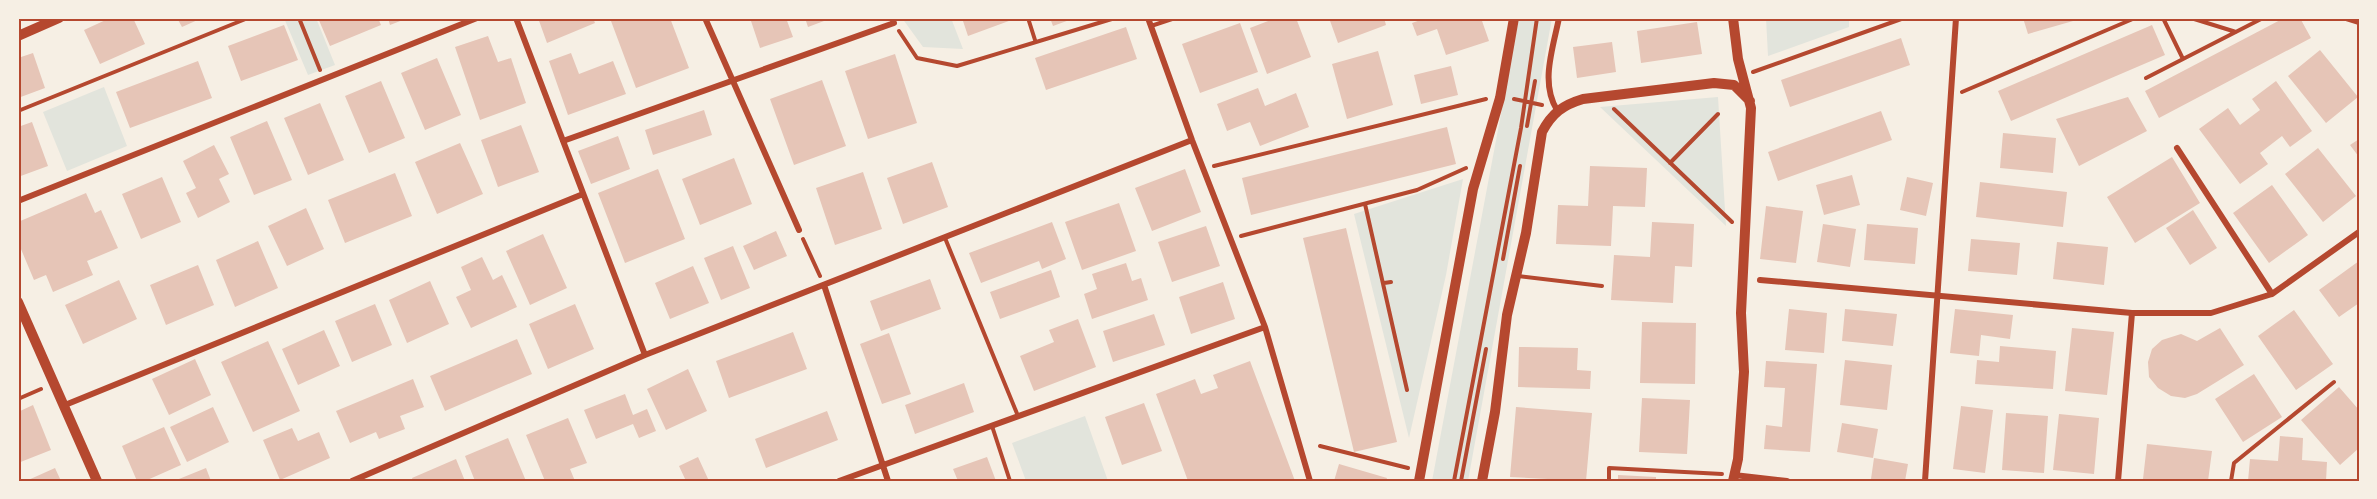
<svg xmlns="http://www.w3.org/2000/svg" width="2377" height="499" font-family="Overpass,sans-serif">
  <rect width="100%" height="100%" fill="#f6efe4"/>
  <!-- green -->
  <path fill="#e2e4dc" d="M284,18H316L335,65L308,75Z
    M902,18H951L963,49L923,47Z
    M1519,18H1552L1468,481H1432Z
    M1766,18H1849V27L1768,56Z
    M104,87L127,146L67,171L43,112Z
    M1718,97L1726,226L1600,107Z
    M1463,179L1446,275L1409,438L1354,214Z
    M1085,416L1108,481H1026L1012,443Z"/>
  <!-- building -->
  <path fill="#e6c5b7" d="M110,18H133L145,44L100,64L84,30Z
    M177,18H202L182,27Z
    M318,18H378L381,25L330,46Z
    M388,18H408L390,25Z
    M538,18H593L595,23L547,43Z
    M620,18H670L689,68L636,88L611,21Z
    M750,18H786L793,37L760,48Z
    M805,18H832L808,27Z
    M962,18H1017L968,36Z
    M1050,18H1075L1053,26Z
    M1276,18H1296L1311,57L1267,74L1250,28Z
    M1329,18H1384L1386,25L1338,43Z
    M1426,18H1481L1489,41L1446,55L1437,29L1417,36L1412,23Z
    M2023,18H2080V19L2028,34Z
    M2284,18H2300L2311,38L2159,118L2145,91Z
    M1697,22L1702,54L1641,63L1637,31Z
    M1240,23L1258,72L1200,93L1182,44Z
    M284,25L298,60L241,81L228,46Z
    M2152,25L2165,55L2011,121L1998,91Z
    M1126,27L1137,59L1046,90L1035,58Z
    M488,36L498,62L511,58L526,103L480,120L455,47Z
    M1901,38L1910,65L1790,107L1781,80Z
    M1612,42L1616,72L1577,78L1573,47Z
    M2320,50L2358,97L2326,123L2288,76Z
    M1378,51L1393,105L1347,119L1332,64Z
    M33,53L45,88L18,98V58Z
    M571,53L579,74L613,61L626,94L568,115L549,61Z
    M895,54L917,123L868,139L845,71Z
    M437,58L461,115L425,130L401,73Z
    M198,61L212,98L130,128L116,92Z
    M1451,66L1458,95L1421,104L1414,75Z
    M822,80L846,146L794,165L770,99Z
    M381,81L405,138L369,153L345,96Z
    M2276,81L2312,131L2290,147L2282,136L2260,153L2268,164L2240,184L2199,129L2228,108L2240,125L2260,110L2252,99Z
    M1258,88L1265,106L1296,93L1309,127L1260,146L1250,122L1227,131L1217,104Z
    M2128,97L2147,131L2079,166L2056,119Z
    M320,103L344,160L308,175L284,118Z
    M704,110L712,135L653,155L645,130Z
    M1881,111L1892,140L1778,181L1768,152Z
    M267,121L292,180L254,195L230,137Z
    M32,122L48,166L18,177V127Z
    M521,125L539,172L498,187L481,140Z
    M1447,127L1456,164L1251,215L1242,178Z
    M2003,133L2056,138L2053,173L2000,168Z
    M618,136L630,169L591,184L578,151Z
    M2359,139V157L2350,145Z
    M460,143L483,194L437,214L415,162Z
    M214,145L229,174L219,179L230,202L198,218L186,193L196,188L183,161Z
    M2318,148L2356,196L2323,222L2285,174Z
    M2172,157L2200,203L2135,243L2107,197Z
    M734,158L752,204L700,225L682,179Z
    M932,162L948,207L903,224L887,178Z
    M1590,166L1647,168L1645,207L1613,206L1611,246L1556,244L1558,205L1588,206Z
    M658,169L685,239L625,263L598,193Z
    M1185,169L1201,212L1152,231L1135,188Z
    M863,172L882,229L835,245L816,188Z
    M395,173L412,216L345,243L328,200Z
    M1852,175L1860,205L1824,215L1816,185Z
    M162,177L181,222L141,239L122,194Z
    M1907,177L1933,183L1926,216L1900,210Z
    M1980,182L2067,192L2063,227L1976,217Z
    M2272,185L2308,235L2269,263L2233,213Z
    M86,193L95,213L101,210L118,248L87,261L93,275L53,292L46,275L34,280L18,242V222Z
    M1119,203L1136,251L1082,270L1065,222Z
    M1766,206L1803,211L1796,263L1760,259Z
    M306,208L324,249L287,266L268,226Z
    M2193,210L2217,248L2190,265L2166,228Z
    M1052,222L1066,259L1042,269L1039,261L981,283L969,253Z
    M1652,222L1694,224L1692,267L1675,266L1673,303L1611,300L1614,255L1650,257Z
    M1823,224L1856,229L1850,267L1817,262Z
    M1867,224L1918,228L1915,264L1864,260Z
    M1206,226L1220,266L1172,282L1158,242Z
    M1346,228L1397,442L1354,452L1303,238Z
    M776,231L787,256L754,270L743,246Z
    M543,234L567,288L530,305L506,251Z
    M1971,239L2020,243L2017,275L1968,271Z
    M258,241L278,288L235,307L216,260Z
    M2057,242L2108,247L2104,285L2053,279Z
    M733,246L750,288L721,300L704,258Z
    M482,257L493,280L502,275L517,307L471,328L456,297L471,290L461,267Z
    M2359,261V303L2339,317L2319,290Z
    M1126,263L1132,281L1141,278L1148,300L1092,319L1084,294L1097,289L1092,274Z
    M198,265L214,305L166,325L150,285Z
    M693,266L709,303L670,319L655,283Z
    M1051,270L1060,297L1000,319L990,292Z
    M930,279L941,309L881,331L870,301Z
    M119,280L137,319L83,344L65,305Z
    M430,281L449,324L407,343L389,300Z
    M1223,282L1235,319L1191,334L1179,297Z
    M375,304L392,345L352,362L335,321Z
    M575,304L594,349L548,369L529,324Z
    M1789,309L1827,313L1824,353L1785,350Z
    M1845,309L1897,314L1893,346L1842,341Z
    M1955,309L2013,315L2010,339L1981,335L1979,356L1950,353Z
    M2294,310L2333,364L2296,390L2258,336Z
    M1154,314L1165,345L1113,362L1103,331Z
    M1078,319L1096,367L1034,391L1020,356L1054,342L1049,330Z
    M1642,322L1696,323L1695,384L1640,383Z
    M2072,328L2114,332L2107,395L2065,391Z
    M2220,328L2244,365L2197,394L2185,398L2171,396L2158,388L2149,377L2148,362L2152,349L2162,340L2181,334L2197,341Z
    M324,330L340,366L298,385L282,349Z
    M793,332L807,369L729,398L716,361Z
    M889,333L911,394L882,404L860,344Z
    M517,339L532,374L445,411L430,376Z
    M268,341L300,411L253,432L221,362Z
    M2000,346L2056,351L2053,389L1975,384L1977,360L1999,362Z
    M1519,347L1578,348L1577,370L1591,371L1590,389L1518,387Z
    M195,359L211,395L169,415L152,379Z
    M1845,360L1892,365L1887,410L1840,405Z
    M1250,361L1295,481H1188L1156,394L1195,379L1201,394L1218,388L1213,375Z
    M1766,361L1817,364L1810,452L1764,449L1766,425L1782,427L1785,388L1764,387Z
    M688,369L707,411L666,430L647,389Z
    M2254,374L2282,417L2243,442L2215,399Z
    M413,379L424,407L400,416L405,429L379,439L376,432L350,443L336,411Z
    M964,383L974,412L915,434L905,405Z
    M2339,387L2359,410V448L2340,465L2301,420Z
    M625,394L633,415L647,409L656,431L639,438L633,424L596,439L584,410Z
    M1642,398L1690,400L1687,454L1639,452Z
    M1144,403L1162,451L1122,465L1105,417Z
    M33,405L51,450L18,463V412Z
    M1961,406L1993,410L1985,473L1953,469Z
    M213,407L229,442L187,462L170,427Z
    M1516,407L1592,413L1586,481L1510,477Z
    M827,411L838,440L766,468L755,439Z
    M2006,413L2048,416L2044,473L2002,470Z
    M2059,414L2099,418L2094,474L2053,470Z
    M568,418L587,463L570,469L575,481H545L526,435Z
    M1842,423L1878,429L1873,458L1837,452Z
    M164,427L181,465L145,481H137L122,446Z
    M292,428L298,441L319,432L330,458L280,480L263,440Z
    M2280,436L2303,438L2302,460L2327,462L2326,481H2248L2250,459L2278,461Z
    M508,438L526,481H475L465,456Z
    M2147,444L2212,451L2208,481L2143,479Z
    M698,457L709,481H686L679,466Z
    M987,457L996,481H958L953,469Z
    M1874,458L1908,464L1905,481L1871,479Z
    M456,459L465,481H413L412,478Z
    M1339,464L1387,478L1386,481H1334Z
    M55,468L61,481H26Z
    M206,468L211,481H174Z
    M1618,475L1656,477V481H1618Z"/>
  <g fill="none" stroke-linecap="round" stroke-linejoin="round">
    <!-- path -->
    <path stroke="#b5482f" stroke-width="4" d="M299,18L320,70
      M1028,18L1035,40
      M2163,18L2183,59
      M2191,18L2236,32
      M2343,18L2359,23
      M899,31L917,58L957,66L1115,18
      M1753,72L1904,18
      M2146,78L2263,18
      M1962,92L2135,18
      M1514,99L1542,105
      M1614,109L1732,222
      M1527,126L1535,81
      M1670,163L1718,114
      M1214,166L1486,99
      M1365,204L1407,390
      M1241,236L1417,190L1466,168
      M803,239L820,276
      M1503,259L1520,166
      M1384,283L1391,282
      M18,399L41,389
      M1320,446L1408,468
      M1454,481L1521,128L1537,18
      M1461,481L1486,349
      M1609,481V468L1722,474
      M2231,481L2234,463L2334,382"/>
    <!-- service -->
    <path stroke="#b5482f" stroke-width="4" d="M1151,26L1175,18
      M18,111L248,18
      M945,238L1018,416
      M1518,276L1602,286
      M992,426L1010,481"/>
    <!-- minor -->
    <path stroke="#b5482f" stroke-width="6" d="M516,18L645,355
      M705,18L799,230
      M1148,18L1192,140L1265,327L1310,481
      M1557,110C1540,83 1553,48 1559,18
      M563,141L894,23L892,18
      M2177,148L2272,294
      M18,201L477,18
      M1760,280L2132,313H2211L2272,294L2359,232
      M824,285L888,481
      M65,405L583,194
      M1734,475L1787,481
      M352,481L645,355L1192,140
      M839,481L1265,327
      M1925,481L1956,18
      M2118,481L2132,313"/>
    <!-- tertiary -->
    <path stroke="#b5482f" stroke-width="10" d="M18,36L59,18
      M18,302L97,481
      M1419,481L1473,189L1500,98L1514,18
      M1482,481L1495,412L1507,315L1526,233L1542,132C1552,113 1563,105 1583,99L1714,83L1734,85L1750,101
      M1733,481L1738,459L1744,372L1741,313L1751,108L1738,59L1733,18"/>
  </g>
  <!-- border -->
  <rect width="2377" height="499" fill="none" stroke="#f6efe4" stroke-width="39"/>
  <rect x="20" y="20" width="2338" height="460" fill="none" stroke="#b5482f" stroke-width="2"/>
</svg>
